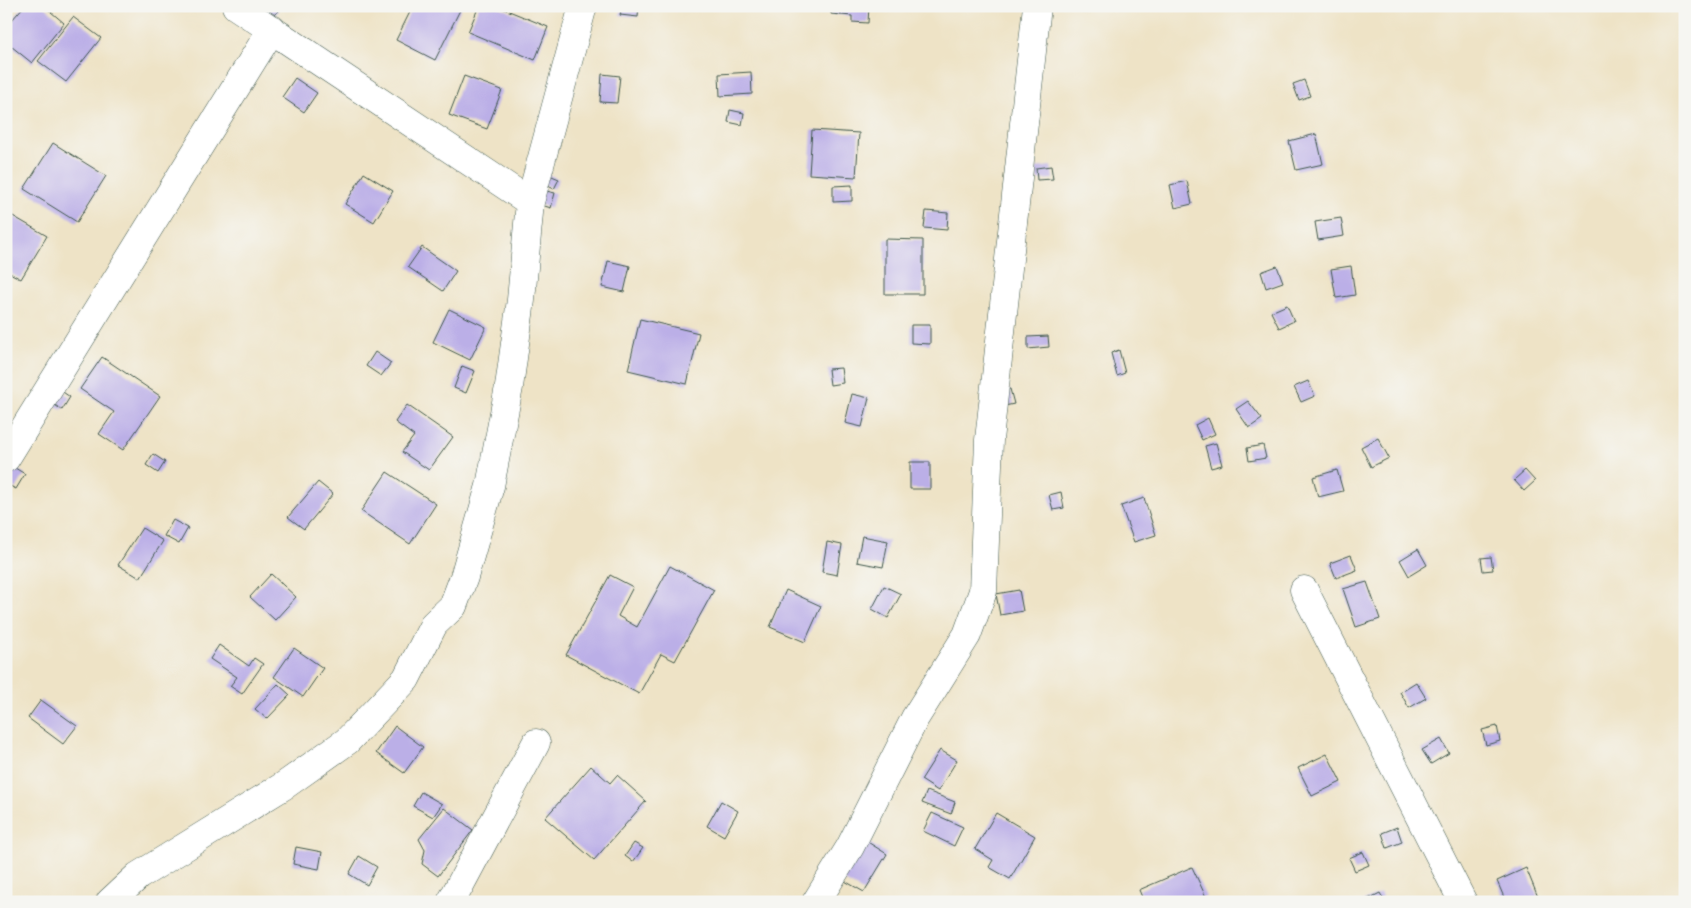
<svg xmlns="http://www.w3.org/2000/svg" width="1691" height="908" font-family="'IM FELL Great Primer',serif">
  <rect width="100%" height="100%" fill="#f6f6f2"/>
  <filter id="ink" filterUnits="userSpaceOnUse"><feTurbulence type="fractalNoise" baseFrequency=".02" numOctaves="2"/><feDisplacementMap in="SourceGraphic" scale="10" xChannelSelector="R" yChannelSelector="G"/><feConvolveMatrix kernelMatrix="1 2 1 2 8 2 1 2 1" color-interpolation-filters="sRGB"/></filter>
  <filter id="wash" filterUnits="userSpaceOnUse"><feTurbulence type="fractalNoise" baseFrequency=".0096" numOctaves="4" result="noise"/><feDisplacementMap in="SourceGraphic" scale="20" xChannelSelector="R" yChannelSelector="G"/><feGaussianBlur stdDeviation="1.12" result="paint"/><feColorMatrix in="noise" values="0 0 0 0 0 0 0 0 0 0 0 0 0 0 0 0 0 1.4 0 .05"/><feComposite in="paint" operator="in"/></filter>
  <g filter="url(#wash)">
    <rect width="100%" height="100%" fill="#eee3c6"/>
    <g id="blocks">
      <!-- building -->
      <path fill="#bbafe7" d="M24,6H44L64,23L32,63L6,42V27Z
        M257,6H276L279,11L267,20Z
        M413,6H462L435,60L396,40Z
        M479,6H497L548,27L535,60L468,32Z
        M622,6H639L638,17L620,15Z
        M831,6H869L868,23L852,22V16L831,14Z
        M73,17L101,38L66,82L38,61Z
        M751,72L752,94L720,96L719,74Z
        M602,74L620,76L617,103L600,102Z
        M464,76L502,90L487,129L449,115Z
        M295,78L317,93L304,112L282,97Z
        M1304,80L1310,96L1299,100L1293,84Z
        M730,110L744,113L742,125L728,122Z
        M812,130L859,133L856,177L809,174Z
        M1316,134L1323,164L1296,170L1289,141Z
        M53,143L106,176L77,222L24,189Z
        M1051,166L1053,179L1037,180L1036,168Z
        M364,173L393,191L374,222L345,204Z
        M547,174L559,179L554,189L542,183Z
        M1187,181L1192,204L1175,208L1170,185Z
        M852,185V201L833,202V186Z
        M542,190L555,193L551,208L538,204Z
        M926,211L948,213L947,230L924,228Z
        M6,212L47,236L21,279L6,271Z
        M1341,218L1344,236L1318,240L1315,222Z
        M885,239L923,240V294H885Z
        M422,247L456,271L443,291L408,267Z
        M608,261L630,266L624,292L602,287Z
        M1277,266L1283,282L1266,288L1261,272Z
        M1351,266L1355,295L1336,298L1331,269Z
        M1287,305L1294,321L1279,328L1271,312Z
        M449,309L486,327L470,360L433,342Z
        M640,319L699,333L687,384L628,370Z
        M911,325H930V344L911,343Z
        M1048,336L1049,347L1028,349V337Z
        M1119,350L1125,373L1117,376L1111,353Z
        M375,352L391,363L381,376L366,366Z
        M102,357L160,396L123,450L99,434L114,412L80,389Z
        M462,366L475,371L466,393L454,388Z
        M841,368L843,383L830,385L828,369Z
        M1308,381L1315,396L1301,402L1294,387Z
        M1010,389L1014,404L1000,407L996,392Z
        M60,390L70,397L62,410L52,403Z
        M852,394L869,398L862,427L845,423Z
        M1248,401L1262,419L1249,428L1236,409Z
        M407,405L453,437L429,470L402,452L414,436L395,422Z
        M1208,418L1215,434L1202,440L1195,425Z
        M1378,438L1389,458L1371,467L1361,447Z
        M1216,443L1222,465L1211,468L1205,446Z
        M1263,445L1266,458L1249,461L1247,448Z
        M153,454L165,462L158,473L146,465Z
        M910,462H930V489H910Z
        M10,465L25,474L16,489L6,484V472Z
        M1337,470L1343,491L1318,497L1313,477Z
        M1525,470L1535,481L1524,491L1514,480Z
        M387,472L436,504L410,544L361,511Z
        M318,482L333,494L304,529L288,517Z
        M1061,492L1064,508L1053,510L1049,495Z
        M1144,498L1156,535L1134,542L1121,506Z
        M173,520L188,528L179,544L164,536Z
        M142,528L163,541L140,578L118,565Z
        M862,536L888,541L883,567L857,562Z
        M827,542L842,545L837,575L822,572Z
        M1418,549L1427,565L1409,576L1400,560Z
        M1351,555L1357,570L1336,578L1330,563Z
        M1491,557L1493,570L1483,571L1481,558Z
        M670,566L714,590L675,661L661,654L639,694L566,655L610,575L633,587L618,616L637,627Z
        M271,574L296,597L275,620L250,597Z
        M1367,582L1380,619L1356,627L1343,589Z
        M884,586L901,594L888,618L872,609Z
        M786,590L821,606L805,642L770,627Z
        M1019,590L1023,611L1000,615L996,594Z
        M219,645L249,666L254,658L263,664L242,694L230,686L237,677L210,659Z
        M294,648L323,668L303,697L274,677Z
        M1416,682L1426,698L1409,708L1400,692Z
        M278,684L290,695L267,719L255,709Z
        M41,700L77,726L63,744L28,718Z
        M395,726L423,747L404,773L376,753Z
        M1497,726L1500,741L1486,745L1482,730Z
        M1441,739L1449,753L1431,764L1422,750Z
        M940,750L957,760L938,791L921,780Z
        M1327,754L1341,782L1312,796L1298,768Z
        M591,766L610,783L617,775L646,801L594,860L545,818Z
        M927,791L955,802L951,814L922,803Z
        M421,792L442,804L433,817L413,806Z
        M721,801L738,811L724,836L707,826Z
        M444,808L473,830L438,876L422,864L425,850L419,839Z
        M932,813L963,827L954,846L923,831Z
        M996,813L1035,836L1010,879L989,867L993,860L975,849Z
        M1397,827L1402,842L1387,848L1382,833Z
        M866,841L887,854L864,892L843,880Z
        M634,843L643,848L633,862L625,856Z
        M296,847L322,852L319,869L293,864Z
        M1363,852L1369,865L1355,871L1349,858Z
        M359,856L377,867L367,885L349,874Z
        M1192,867L1206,897L1195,902H1144L1139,890Z
        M1526,868L1540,902H1506L1497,881Z
        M1380,893L1385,902H1362Z"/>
    </g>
  </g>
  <g filter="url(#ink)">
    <use href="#blocks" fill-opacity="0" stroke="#3e564a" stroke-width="1"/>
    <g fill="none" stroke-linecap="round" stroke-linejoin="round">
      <!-- minor casing -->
      <g stroke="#3e564a" stroke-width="29">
        <path id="minor" d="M236,6L530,202
          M6,458L272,29
          M1304,590L1463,902
          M110,902L138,876L285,785L347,741L406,679L434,624L453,606L464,577L490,486L509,387L521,300L530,202L583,6
          M451,902L536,743
          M816,902L850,847L915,718L967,635L983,591L989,440L1037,6"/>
      </g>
      <!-- minor -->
      <use href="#minor" stroke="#fff" stroke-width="28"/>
    </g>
  </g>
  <!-- margin -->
  <rect width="1691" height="908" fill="none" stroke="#f6f6f2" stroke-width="25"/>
</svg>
